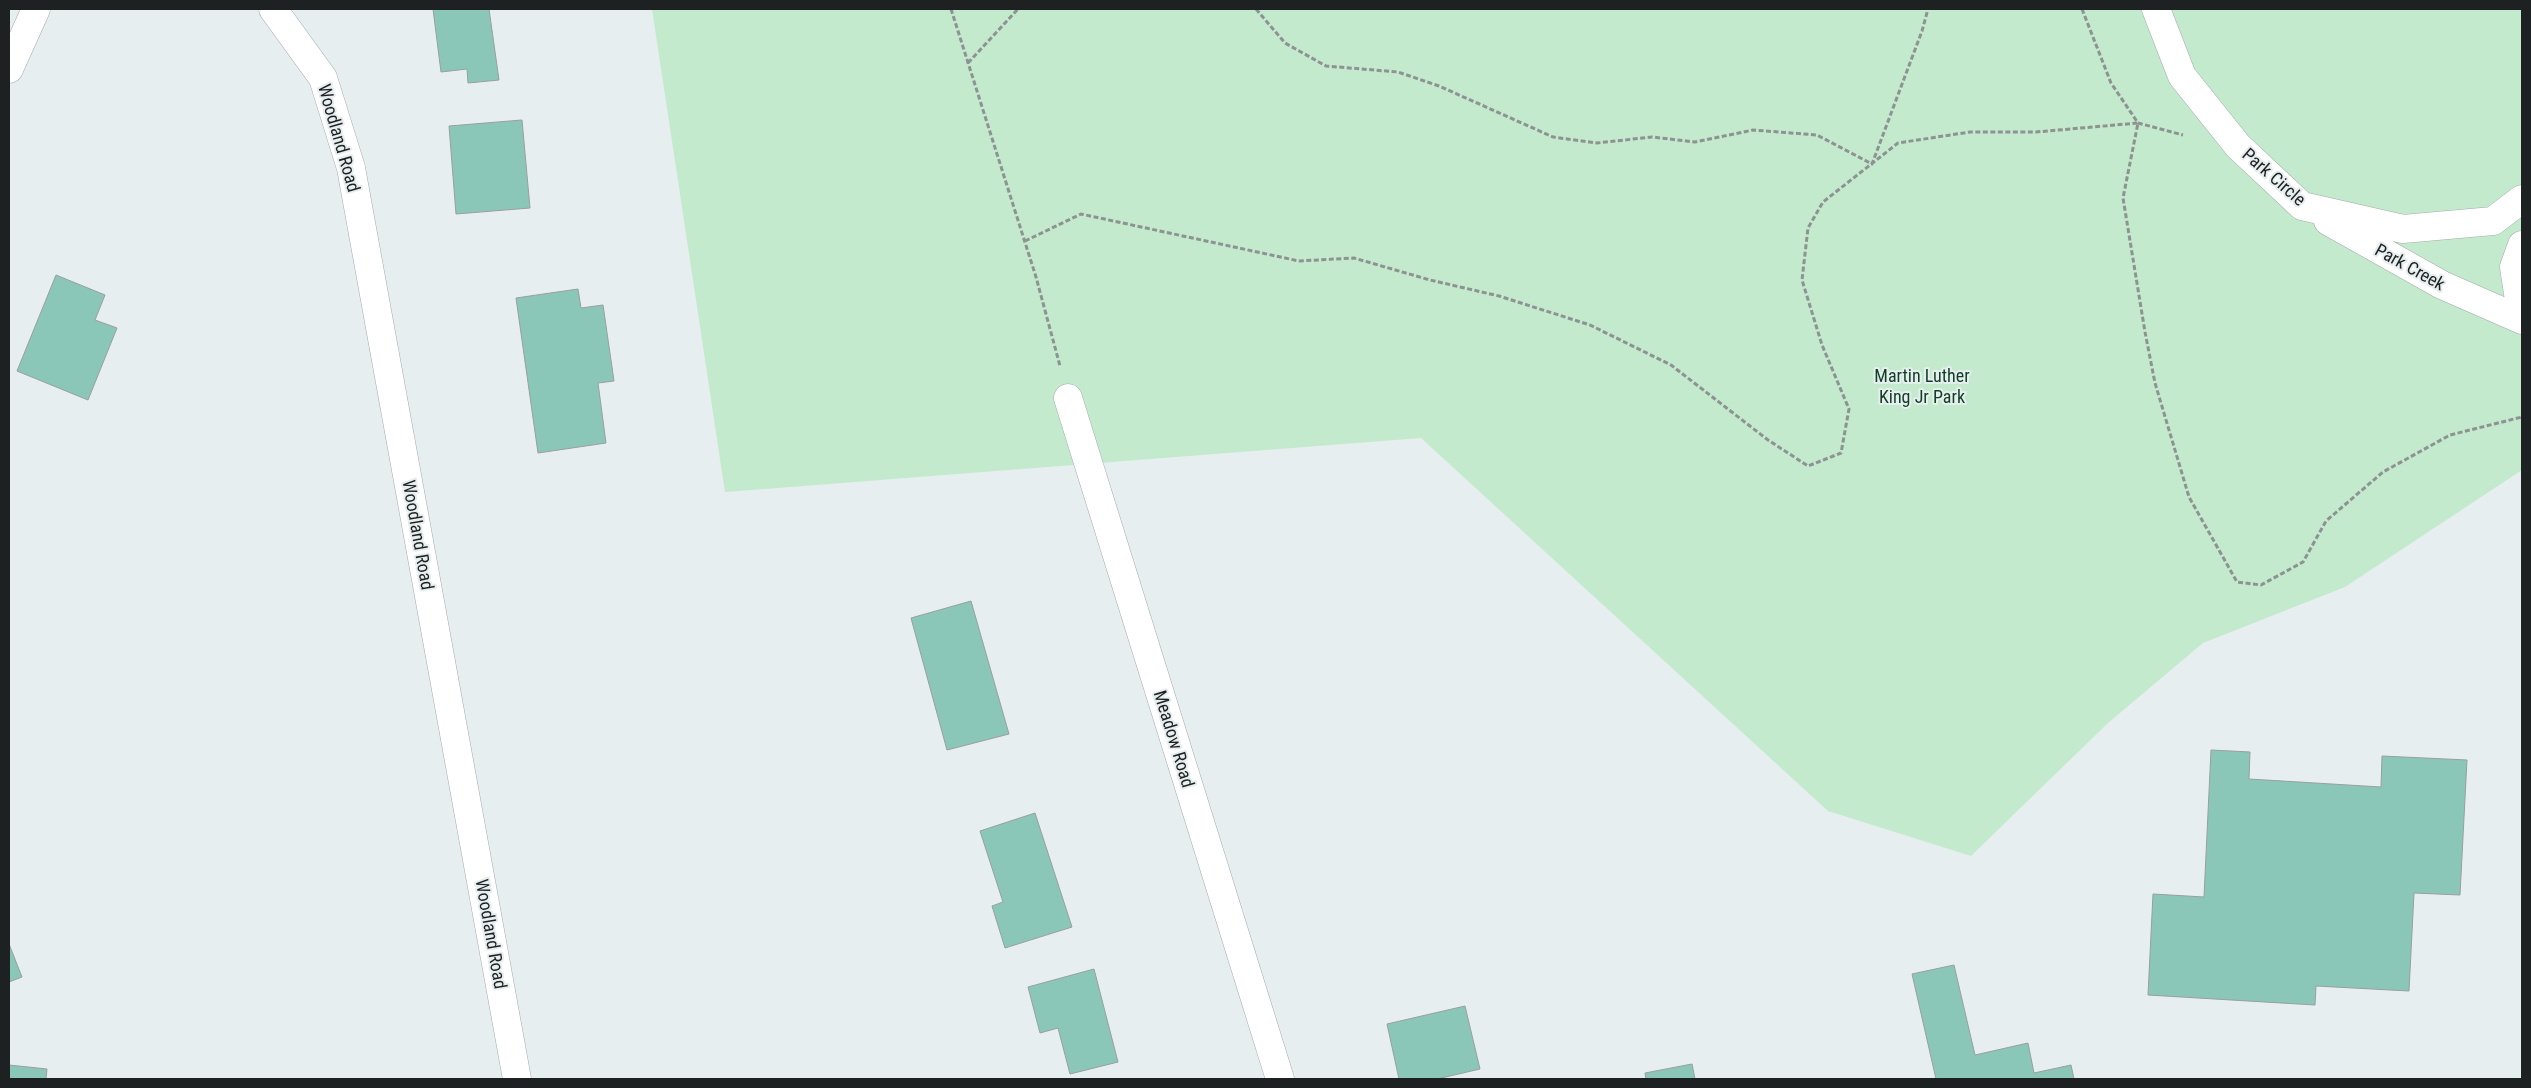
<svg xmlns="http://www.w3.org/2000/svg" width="2531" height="1088" font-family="'Roboto Condensed',sans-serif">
  <rect width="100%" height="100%" fill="#e7eeef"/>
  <!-- green -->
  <path fill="#c4eacd" d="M652,9H2522V470L2345,587L2203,643L2108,723L1971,856L1828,811L1421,438L725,492Z"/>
  <!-- building -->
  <path fill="#8bc7b9" stroke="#999f9e" d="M433,9H489L499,80L468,83L467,69L441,72Z
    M522,120L530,208L456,214L449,126Z
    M56,275L105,295L95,320L117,328L88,400L17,371Z
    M578,289L581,308L603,305L614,381L598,383L606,443L538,453L516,298Z
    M971,601L1009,734L947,750L911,618Z
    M2211,750L2250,752L2249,779L2381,787L2382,756L2467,760L2460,895L2414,893L2409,991L2316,986L2315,1005L2148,995L2153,894L2204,897Z
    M1035,813L1072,927L1005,948L992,906L1003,902L980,831Z
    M9,944L22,977L9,982Z
    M1954,965L1975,1055L2028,1043L2034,1073L2071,1065L2074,1079H1936L1912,974Z
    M1094,969L1118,1062L1070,1074L1058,1028L1040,1033L1028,987Z
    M1465,1006L1480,1069L1437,1079H1399L1387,1024Z
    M1692,1064L1695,1079H1646L1645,1073Z
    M9,1065L47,1069L46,1079H9Z"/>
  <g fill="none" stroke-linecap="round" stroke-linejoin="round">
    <!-- minor casing -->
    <g stroke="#a4aaab" stroke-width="29">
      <path id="minor" d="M273,9L323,78L351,168L517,1079
        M2156,9L2182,76L2238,146L2302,206L2403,229L2493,221L2522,199
        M9,69L36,9
        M2328,221L2442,285L2522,320
        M2522,319L2514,267L2522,245
        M1068,398L1280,1079"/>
    </g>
    <!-- path -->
    <path stroke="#8d9293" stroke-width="3" stroke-dasharray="5 2.5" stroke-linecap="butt" d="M951,9L1036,277L1060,366
      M1256,9L1285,43L1326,66L1398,72L1439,86L1553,137L1597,143L1652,137L1695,142L1753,130L1817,135L1872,164L1922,31L1928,9
      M2082,9L2111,83L2138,123L2183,135
      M968,63L1018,9
      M1025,241L1081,214L1299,261L1354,258L1430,280L1499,296L1590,325L1671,365L1768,440L1808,466L1841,453L1849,409L1822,345L1802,280L1808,228L1823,202L1898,143L1970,132H2036L2138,123L2123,198L2145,332L2155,383L2189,497L2237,582L2261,585L2303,562L2326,521L2383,472L2450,435L2522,417"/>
    <!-- minor -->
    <use href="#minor" stroke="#fff" stroke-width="28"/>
  </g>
  <g text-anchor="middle" stroke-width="4" stroke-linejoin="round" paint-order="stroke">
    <!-- street labels -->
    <g font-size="18" fill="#1e2121" stroke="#e7eeef">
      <text transform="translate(339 138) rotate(74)" y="6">Woodland Road</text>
      <text transform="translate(2274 177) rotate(41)" y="6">Park Circle</text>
      <text transform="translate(2410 267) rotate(29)" y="6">Park Creek</text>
      <text transform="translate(418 535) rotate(80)" y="6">Woodland Road</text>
      <text transform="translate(1174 739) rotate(73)" y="6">Meadow Road</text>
      <text transform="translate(491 934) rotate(80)" y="6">Woodland Road</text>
    </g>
    <!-- park labels -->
    <g font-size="18" fill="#0d3f21" stroke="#e7eeef">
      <text x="1922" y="382">Martin Luther<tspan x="1922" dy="21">King Jr Park</tspan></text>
    </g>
  </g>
  <!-- border -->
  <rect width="2531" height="1088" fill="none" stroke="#1e2121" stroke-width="20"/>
</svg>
